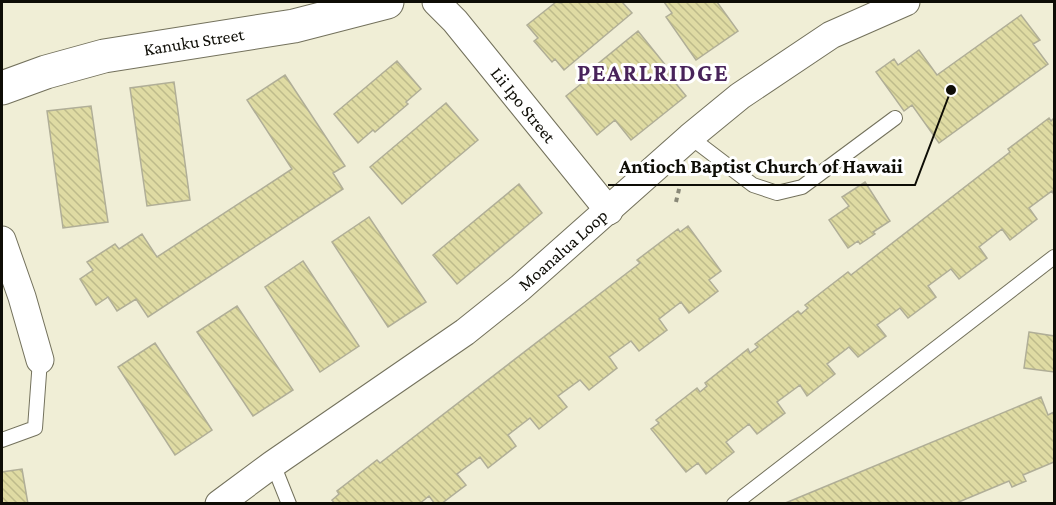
<svg xmlns="http://www.w3.org/2000/svg" width="1056" height="505" font-family="'Crimson Pro',serif">
  <defs>
    <pattern id="building-back-hatch" width="6" height="6" patternUnits="userSpaceOnUse" patternTransform="scale(1.5)"><rect width="6" height="6" fill="#dfdba3"/><path d="M-1 5l2 2M0 0l6 6M5-1l2 2" fill="none" stroke="#bebb8b"/></pattern>
  </defs>
  <rect width="100%" height="100%" fill="#f0eed6"/>
  <!-- building -->
  <path fill="url(#building-back-hatch)" stroke="#b0ae97" stroke-width="1.5" d="M556,2L561,3L563,2H622L632,13L564,70L555,59L552,62L534,41L538,38L527,25Z
    M664,2H717L738,31L696,60L666,17L672,13Z
    M1021,15L1040,40L1033,44L1048,64L939,143L912,105L904,111L876,72L894,59L898,65L919,50L937,75Z
    M638,31L671,72L668,74L686,96L631,140L615,120L597,135L566,96L597,71L594,67Z
    M397,61L421,89L406,102L408,104L375,132L373,130L358,143L334,114Z
    M285,75L345,166L333,173L343,189L148,317L136,299L117,311L108,297L96,305L80,279L93,270L87,262L115,244L119,249L142,234L157,257L292,169L247,100Z
    M174,82L190,200L147,206L130,88Z
    M446,103L478,140L402,204L370,167Z
    M91,106L108,222L63,228L47,111Z
    M1049,118L1051,121L1054,118V195L1052,191L1029,208L1037,219L1010,240L1002,229L979,247L987,258L959,279L951,269L928,286L936,297L908,318L900,308L877,325L886,336L858,357L849,347L827,364L835,374L807,396L800,385L777,402L785,413L757,434L749,424L726,442L734,452L706,474L698,463L686,472L651,429L659,423L656,420L697,388L700,392L707,386L705,383L748,349L750,353L758,347L755,344L798,311L801,314L808,308L805,305L848,272L851,275L1010,152L1008,149Z
    M865,182L890,221L873,232L875,234L860,244L858,241L848,248L829,220L849,206L842,197Z
    M519,184L542,213L457,284L433,255Z
    M369,217L426,302L388,327L332,242Z
    M688,226L721,271L709,280L718,291L689,313L681,302L659,319L667,330L639,351L631,341L609,357L617,368L589,390L580,380L558,396L567,407L539,429L530,418L508,435L516,446L488,468L480,457L457,474L466,485L441,504H435L429,496L419,504H335L332,500L339,494L337,491L377,460L380,463L640,263L637,260L678,229L680,232Z
    M303,261L359,346L320,372L265,287Z
    M237,306L293,390L253,416L197,332Z
    M1029,332L1054,336V372L1024,368Z
    M155,343L212,430L175,455L118,367Z
    M1041,397L1048,415L1054,412V462L1023,475L1026,481L1012,487L1009,481L954,504H783Z
    M22,469L28,504H2V472Z"/>
  <g fill="none" stroke-linecap="round" stroke-linejoin="round">
    <!-- service casing -->
    <g stroke="#73715c" stroke-width="16">
      <path id="service" d="M690,137L753,185L777,193L802,187L895,118
        M2,440L35,428L40,360
        M273,464L289,504
        M734,504L1054,257"/>
    </g>
    <!-- minor casing -->
    <g stroke="#73715c" stroke-width="29">
      <g id="minor">
        <path id="s1" d="M436,2L455,21L609,211"/>
        <path d="M2,240L22,297L40,360"/>
        <path id="s2" d="M219,504L273,464L465,332L520,288L690,137L740,96L831,35L906,2"/>
      </g>
    </g>
    <!-- tertiary casing -->
    <g stroke="#73715c" stroke-width="35">
      <g id="tertiary">
        <path id="s3" d="M2,88L46,72L104,56L294,26L387,2"/>
      </g>
    </g>
    <!-- path -->
    <path stroke="#898878" stroke-width="4" stroke-dasharray="4.5 4.5" stroke-linecap="butt" d="M676,202L680,185"/>
    <!-- service -->
    <use href="#service" stroke="#fff" stroke-width="14"/>
    <!-- minor -->
    <use href="#minor" stroke="#fff" stroke-width="27"/>
    <!-- tertiary -->
    <use href="#tertiary" stroke="#fff" stroke-width="33"/>
  </g>
  <g text-anchor="middle" stroke-width="6" stroke-linejoin="round" paint-order="stroke">
    <!-- street labels -->
    <g font-size="18" fill="#0e0d06" stroke="#fff">
      <text dy="6" stroke="none"><textPath href="#s3" startOffset="198">Kanuku Street</textPath></text>
      <text dy="6" stroke="none"><textPath href="#s1" startOffset="135">Lii Ipo Street</textPath></text>
      <text dy="6" stroke="none"><textPath href="#s2" startOffset="428">Moanalua Loop</textPath></text>
    </g>
    <!-- district labels -->
    <g font-size="24" font-weight="bold" letter-spacing="1.5" fill="#48235a" stroke="#fff">
      <text x="653" y="81">PEARLRIDGE</text>
    </g>
  </g>
  <!-- callouts -->
  <path fill="none" stroke="#0e0d06" stroke-width="2" d="M951 90L915 185H608"/>
  <circle fill="#0e0d06" stroke="#fff" stroke-width="2" cx="951" cy="90" r="6"/>
  <g font-size="20" text-anchor="middle" font-weight="bold" fill="#0e0d06" stroke="#fff" stroke-width="6" stroke-linejoin="round" paint-order="stroke">
    <text x="761" y="173">Antioch Baptist Church of Hawaii</text>
  </g>
  <!-- border -->
  <rect width="1056" height="505" fill="none" stroke="#0e0d06" stroke-width="6"/>
</svg>
